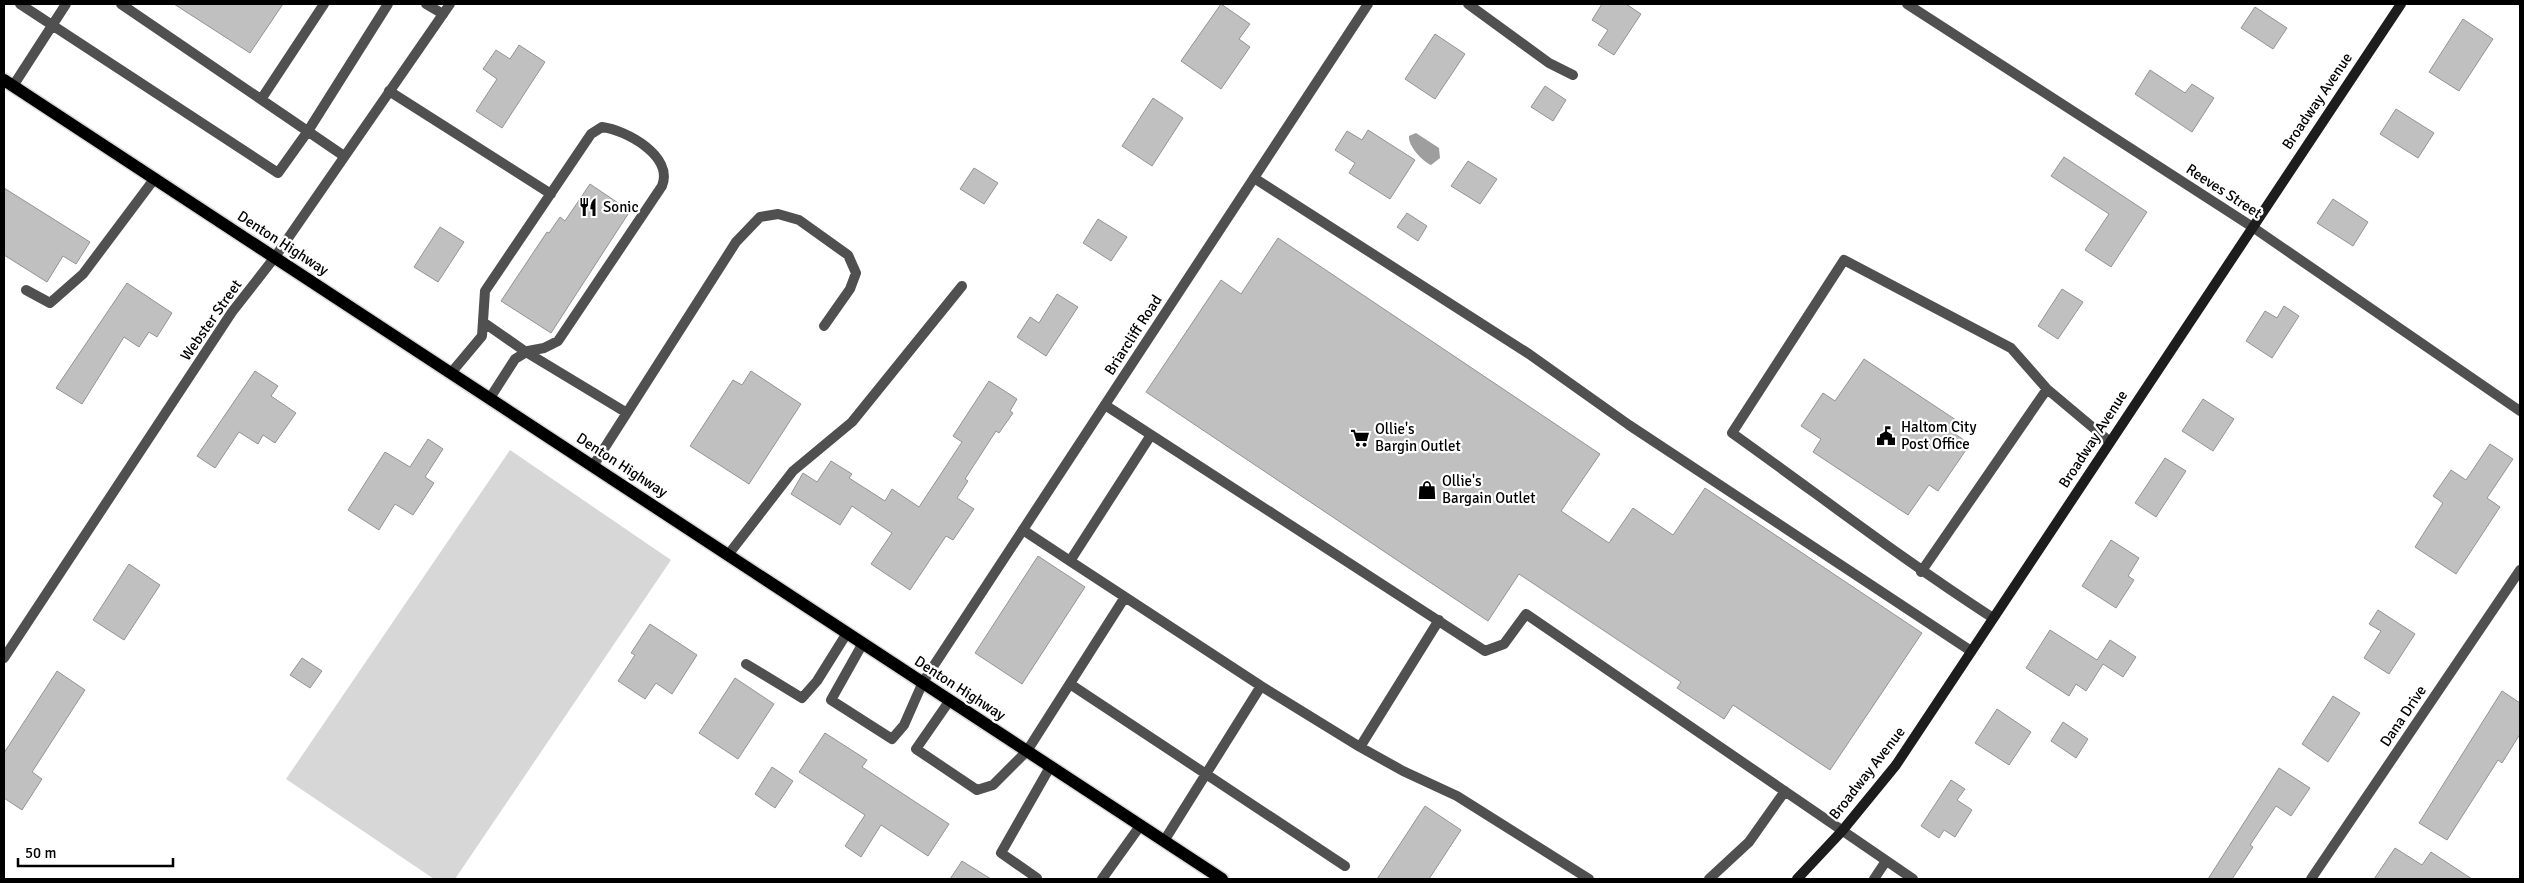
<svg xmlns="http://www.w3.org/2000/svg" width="2524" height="883" font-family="Signika,sans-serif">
  <rect width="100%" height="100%" fill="#fff"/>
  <!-- green -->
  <path fill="#d7d7d7" d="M510,450L671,560L455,879H434L286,779Z"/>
  <!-- water -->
  <path fill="#9e9e9e" d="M1416,133L1439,148L1440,158L1431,165C1422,161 1408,146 1409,136Z"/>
  <!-- building -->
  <path fill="#c0c0c0" stroke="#949494" d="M174,4H283L250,53Z
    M1221,4L1250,24L1239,39L1250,47L1221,89L1181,61Z
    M1602,4H1626L1641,14L1614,55L1598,45L1608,30L1592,20Z
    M2255,7L2287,28L2273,49L2241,28Z
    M2463,19L2493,39L2459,91L2429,72Z
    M1435,34L1465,54L1435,99L1405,79Z
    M519,45L545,62L502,128L476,111L497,79L483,69L496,50L510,59Z
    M2150,70L2185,93L2192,84L2214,98L2192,132L2135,94Z
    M1545,86L1566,100L1553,121L1531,107Z
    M1153,98L1183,118L1152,166L1122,146Z
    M2396,109L2434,133L2418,158L2380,134Z
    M1368,130L1415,160L1390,199L1349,173L1355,163L1335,150L1347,131L1362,140Z
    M2064,157L2147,212L2111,267L2085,250L2109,214L2051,176Z
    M1468,161L1497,179L1480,204L1451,186Z
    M974,168L998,183L984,204L960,189Z
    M590,184L630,211L551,333L501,301L547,232L549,233L560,217L565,221Z
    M4,188L90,242L76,264L63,256L47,282L4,255Z
    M2333,199L2368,222L2353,246L2317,223Z
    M1407,213L1427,226L1418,241L1397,227Z
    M1098,219L1127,237L1111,261L1083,243Z
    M440,227L464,242L438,282L414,267Z
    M1278,238L1600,454L1561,511L1609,543L1633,508L1673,535L1705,488L1922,633L1830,770L1733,705L1724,719L1677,688L1681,682L1519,574L1488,621L1146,392L1221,280L1241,294Z
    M127,283L172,313L157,337L149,332L139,347L124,337L82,404L56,388Z
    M2062,289L2083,302L2058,339L2038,326Z
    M1057,294L1078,307L1046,356L1017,337L1030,317L1039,323Z
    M2284,306L2299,316L2272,358L2246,341L2265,311L2277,318Z
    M1864,359L1959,422L1952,432L1970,444L1938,491L1929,485L1908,515L1813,452L1821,439L1801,426L1823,393L1835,401Z
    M255,371L278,386L271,396L296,413L275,443L263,435L258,444L239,432L215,468L197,456Z
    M751,371L801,404L749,484L690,446L733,380L742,385Z
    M989,381L1017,399L1010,411L1013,413L999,433L996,431L965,479L968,481L957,498L974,509L953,540L946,536L910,590L871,564L892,533L852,506L840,525L791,494L803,473L817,482L831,461L852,474L849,478L885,501L892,489L919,507L962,442L953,436Z
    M2203,399L2234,419L2213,451L2182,431Z
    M428,439L443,449L425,477L434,483L413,515L395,504L379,530L348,510L385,452L410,467Z
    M2490,444L2513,459L2487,498L2500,507L2456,574L2415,547L2443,503L2433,496L2451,470L2466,480Z
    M2165,458L2186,471L2156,517L2135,503Z
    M2111,540L2139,558L2128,576L2134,580L2116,608L2082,586Z
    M1038,556L1085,587L1022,684L975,653Z
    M129,564L160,585L124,640L93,620Z
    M2378,610L2415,634L2389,674L2364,658L2381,631L2369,624Z
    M650,624L697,655L672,694L656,683L645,699L618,681L635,655L631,653Z
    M2050,630L2097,660L2110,640L2136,657L2123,677L2103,664L2086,691L2076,684L2069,696L2026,668Z
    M302,658L322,671L310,688L290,675Z
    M57,671L85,690L32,772L42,779L22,810L4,798V753Z
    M735,678L774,704L738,759L699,733Z
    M2502,691L2520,703V734L2502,763L2498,760L2447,840L2419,823Z
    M2333,696L2360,713L2328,762L2302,744Z
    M1997,709L2031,732L2009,765L1975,743Z
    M2063,722L2088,739L2076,758L2051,741Z
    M825,733L867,760L862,767L949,824L928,856L881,825L861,857L845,846L865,815L799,772Z
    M772,767L793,781L775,808L755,794Z
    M2279,768L2310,788L2291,816L2276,806L2250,845L2253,847L2232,879H2208Z
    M1951,780L1965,789L1957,800L1972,810L1955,837L1944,830L1939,838L1921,826Z
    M1425,806L1461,830L1429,879H1377Z
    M2395,848L2422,865L2431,852L2472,879H2374Z
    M962,861L991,879H950Z"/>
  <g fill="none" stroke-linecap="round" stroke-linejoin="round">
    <!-- primary casing -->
    <g stroke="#dbdbdb" stroke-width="15">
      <path id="primary" d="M4,80L1222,879"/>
    </g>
    <!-- service -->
    <path stroke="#505050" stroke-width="10" d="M20,4L278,173L308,131L388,4
      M121,4L344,156
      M426,4L443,14
      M1468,4L1549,63L1573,75
      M13,86L66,4
      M389,91L551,194
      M262,98L324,4
      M1254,178L1529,354L1629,425L1971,651
      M26,290L50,303L83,274L155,178
      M483,322L526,352L627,413
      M451,373L482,336L485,291L591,134L602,127C626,130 674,156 662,186L558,341L544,348L528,351L515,359L490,398
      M1105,405L1485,651L1504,644L1526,614L1913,879
      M593,466L736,242L760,217L778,214L799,220L848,255L856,273L850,289L824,326
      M1023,530L1070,561L1151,435
      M728,555L793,471L852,422L962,286
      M1921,572L2047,389
      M1125,597L1261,686L1360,747L1439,620
      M1993,618C1903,560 1819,495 1732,433L1844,260L2011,348L2047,389L2109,441
      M863,643L831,700L892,739L904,725L923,682
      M746,664L802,698L817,681L847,633
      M1070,684L1345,866
      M950,700L916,749L977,790L993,785L1027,751L1125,597L1070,561
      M1360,747L1403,771L1457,796L1589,879
      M1164,841L1261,686
      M1037,878L1001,853L1050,767
      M1102,879L1140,826
      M1709,879L1749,842L1785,791
      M1874,879L1886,861"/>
    <!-- minor -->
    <path stroke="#505050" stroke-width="10" d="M1907,4L2251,226L2520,411
      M923,682L1368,4
      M2311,879L2520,570"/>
    <!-- tertiary -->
    <path stroke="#505050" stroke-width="10" d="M4,658L232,312L275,257L450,4"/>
    <!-- secondary -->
    <path stroke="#1d1d1d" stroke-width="10" d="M1797,879L1842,831L1896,765L2401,4"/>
    <!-- primary -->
    <use href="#primary" stroke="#000" stroke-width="12"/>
  </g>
  <!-- icons -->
  <defs>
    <g id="restaurant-bare" transform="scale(1.5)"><path d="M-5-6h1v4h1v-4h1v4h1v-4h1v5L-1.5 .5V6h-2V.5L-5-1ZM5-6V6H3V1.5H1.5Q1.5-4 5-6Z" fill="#000" stroke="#fff" stroke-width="2.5" paint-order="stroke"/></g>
    <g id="civic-bare" transform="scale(1.5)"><path d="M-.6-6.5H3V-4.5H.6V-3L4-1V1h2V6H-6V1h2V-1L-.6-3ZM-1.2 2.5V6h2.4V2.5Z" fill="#000" stroke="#fff" stroke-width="2.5" paint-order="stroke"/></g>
    <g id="supermarket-bare" transform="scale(1.5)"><path d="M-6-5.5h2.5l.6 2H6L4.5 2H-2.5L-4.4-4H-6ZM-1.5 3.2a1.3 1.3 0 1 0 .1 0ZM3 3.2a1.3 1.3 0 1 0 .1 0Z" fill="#000" stroke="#fff" stroke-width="2.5" paint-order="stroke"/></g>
    <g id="shop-bare" transform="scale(1.5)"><path d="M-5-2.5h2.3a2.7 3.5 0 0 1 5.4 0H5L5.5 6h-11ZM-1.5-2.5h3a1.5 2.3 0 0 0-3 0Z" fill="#000" stroke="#fff" stroke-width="2.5" paint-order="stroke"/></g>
  </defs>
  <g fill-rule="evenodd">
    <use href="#restaurant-bare" x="588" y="207"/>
    <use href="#civic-bare" x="1886" y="436"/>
    <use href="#supermarket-bare" x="1360" y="438"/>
    <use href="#shop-bare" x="1427" y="490"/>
  </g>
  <g text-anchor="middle" stroke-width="4.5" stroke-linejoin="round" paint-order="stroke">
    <!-- street labels -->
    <g font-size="15" fill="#000" stroke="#fff">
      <text transform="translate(2317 101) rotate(-56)" y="5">Broadway Avenue</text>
      <text transform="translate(2224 191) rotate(33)" y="5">Reeves Street</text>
      <text transform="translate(283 243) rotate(33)" y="5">Denton Highway</text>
      <text transform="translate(211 320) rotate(-55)" y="5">Webster Street</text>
      <text transform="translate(1133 335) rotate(-57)" y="5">Briarcliff Road</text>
      <text transform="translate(2093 439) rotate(-57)" y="5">Broadway Avenue</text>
      <text transform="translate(622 465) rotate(33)" y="5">Denton Highway</text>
      <text transform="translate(960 688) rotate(33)" y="5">Denton Highway</text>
      <text transform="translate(2403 716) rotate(-56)" y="5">Dana Drive</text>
      <text transform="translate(1867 773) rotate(-52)" y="5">Broadway Avenue</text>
    </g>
    <!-- poi labels -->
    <g font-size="15" fill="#000" stroke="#fff" text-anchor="start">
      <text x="603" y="212">Sonic</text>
      <text x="1901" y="432">Haltom City<tspan x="1901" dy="17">Post Office</tspan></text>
      <text x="1375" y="434">Ollie's<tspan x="1375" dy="17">Bargin Outlet</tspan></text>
      <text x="1442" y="486">Ollie's<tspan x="1442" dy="17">Bargain Outlet</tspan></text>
    </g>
  </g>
  <!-- border -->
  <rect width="2524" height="883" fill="none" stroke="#000000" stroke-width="10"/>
  <!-- scale -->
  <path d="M18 858v8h155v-8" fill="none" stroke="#000000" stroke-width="2.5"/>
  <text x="25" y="858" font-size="15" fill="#000000" stroke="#ffffff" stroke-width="4" paint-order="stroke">50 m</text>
</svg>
